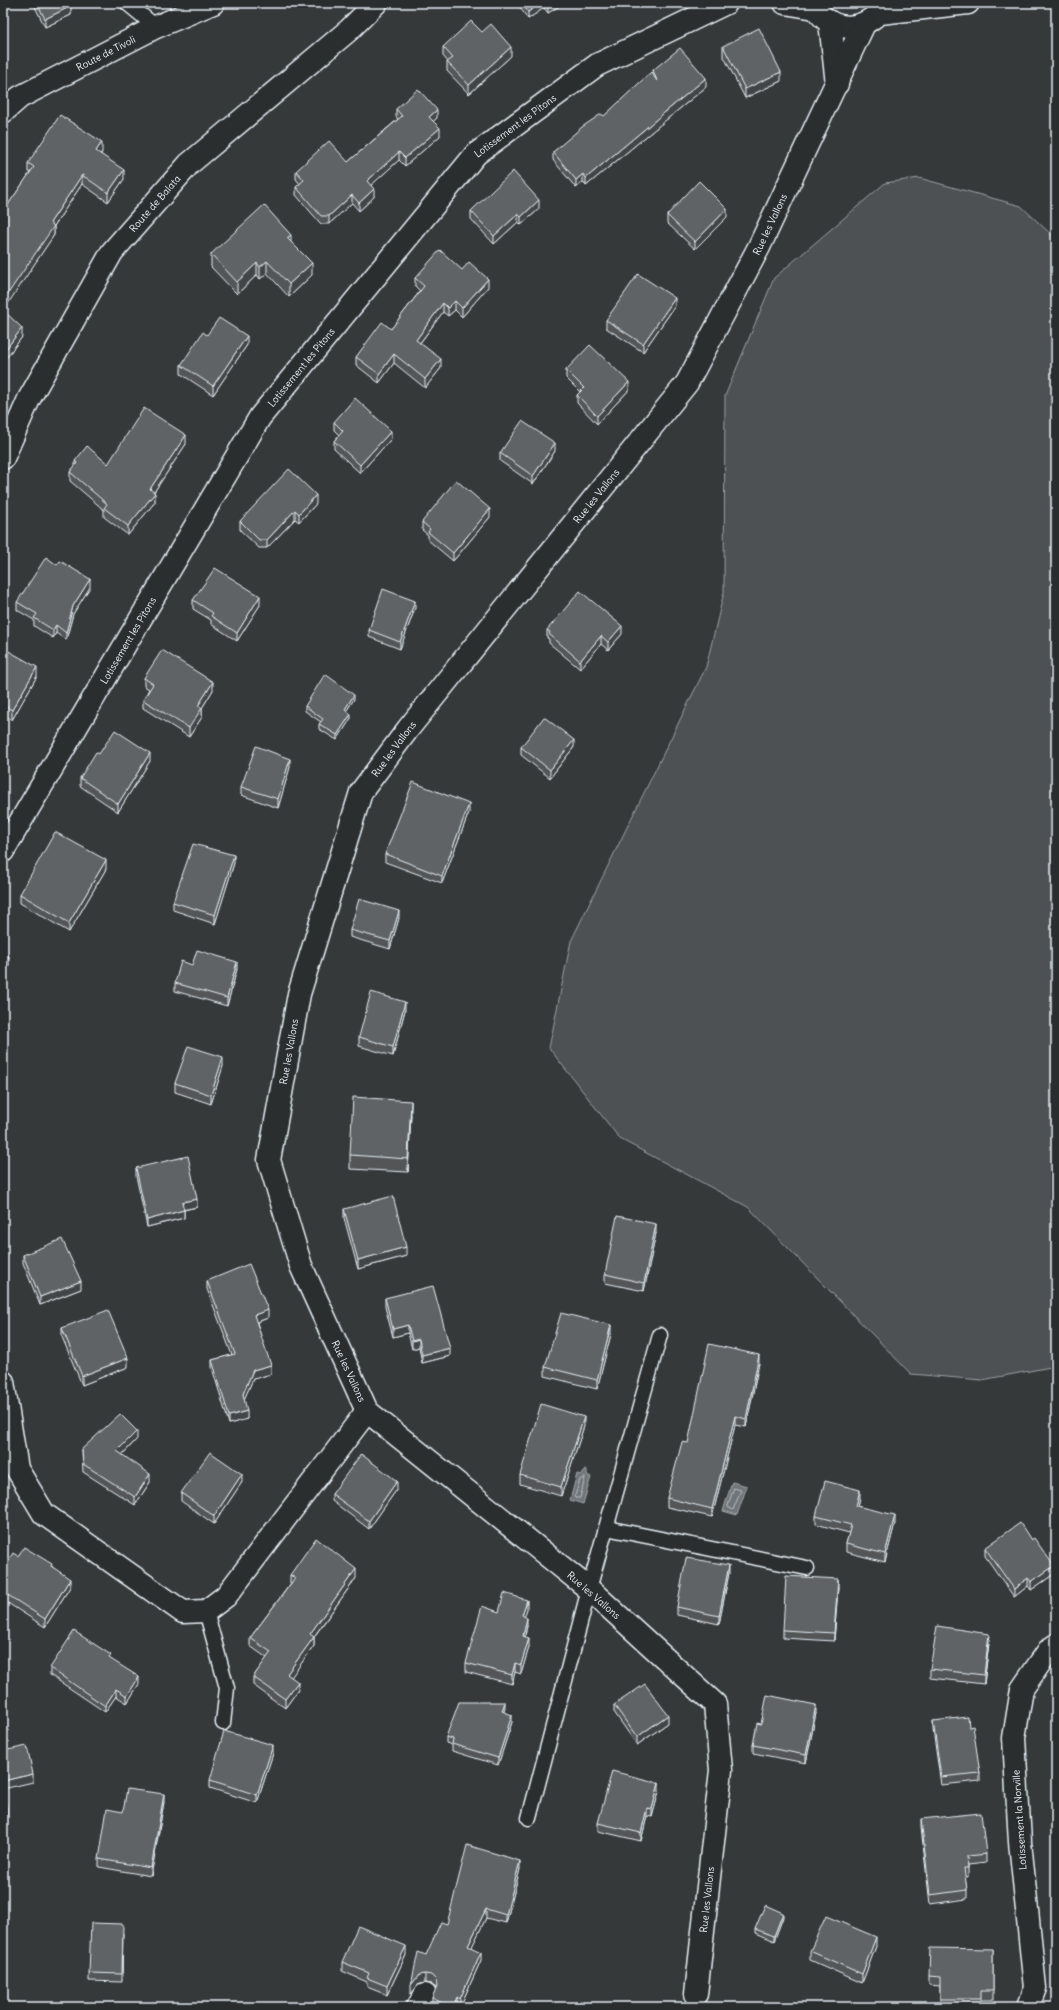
<svg xmlns="http://www.w3.org/2000/svg" width="1059" height="2010" font-family="Delius,sans-serif">
  <rect width="100%" height="100%" fill="#35393a"/>
  <filter id="ink" filterUnits="userSpaceOnUse"><feTurbulence type="fractalNoise" baseFrequency=".025" numOctaves="2"/><feDisplacementMap in="SourceGraphic" scale="8" xChannelSelector="R" yChannelSelector="G"/><feConvolveMatrix kernelMatrix="1 2 1 2 8 2 1 2 1" color-interpolation-filters="sRGB"/></filter>
  <g filter="url(#ink)">
    <!-- green -->
    <path fill="#4d5152" stroke="#9aa1a5" d="M919,178L1021,206L1056,239V1366L982,1380L911,1374L748,1207L620,1139L549,1048L571,941L706,667L724,592L725,396L774,278L885,183Z"/>
    <!-- water -->
    <path fill="#707579" stroke="#a0a7ac" d="M585,1470H587V1475L591,1477L583,1504L570,1500L577,1474L582,1475Z
      M732,1482L747,1486L737,1515L723,1511Z"/>
    <g fill="none" stroke-linecap="round" stroke-linejoin="round">
      <!-- shore -->
      <path stroke="#b8bfc5" stroke-width="1" d="M585,1478L580,1498H576L575,1496L580,1480Z
        M734,1488L741,1490L733,1510L728,1507Z"/>
      <!-- service casing -->
      <g stroke="#e8f1f8" stroke-width="17">
        <path id="service" d="M127,3L156,27
          M606,1528L807,1568
          M206,1611L227,1688L223,1723
          M529,1818L589,1589L660,1335"/>
      </g>
      <!-- minor casing -->
      <g stroke="#e8f1f8" stroke-width="25">
        <g id="minor">
          <path d="M785,3L815,8"/>
          <path d="M813,3C830,37 868,32 887,3"/>
          <path d="M880,13L968,3"/>
          <path d="M830,22L837,84"/>
          <path id="s1" d="M3,112L20,97L156,27L213,3"/>
          <path id="s2" d="M3,851L260,417L476,154L597,65L726,3"/>
          <path d="M3,1382L17,1469L44,1514L183,1612L206,1611L226,1596L367,1411"/>
          <path id="s3" d="M696,1994L721,1770L715,1704L589,1589L367,1411L301,1266L269,1160L299,994L361,792L408,729L687,383L759,247L864,24"/>
          <path d="M418,2007L425,1995"/>
          <path d="M1028,2007L1035,1988L1020,1842L1014,1738L1022,1689L1049,1650L1056,1645"/>
        </g>
      </g>
      <!-- secondary casing -->
      <g stroke="#e8f1f8" stroke-width="25">
        <g id="secondary">
          <path id="s4" d="M3,458L29,399L112,252L189,164L349,30L376,3"/>
        </g>
      </g>
      <!-- service -->
      <use href="#service" stroke="#2a2d2e" stroke-width="14"/>
      <!-- minor -->
      <use href="#minor" stroke="#2a2d2e" stroke-width="22"/>
      <!-- secondary -->
      <use href="#secondary" stroke="#2a2d2e" stroke-width="22"/>
    </g>
    <!-- wall -->
    <path fill="#525557" stroke="#e8f1f8" d="M33,3H70L71,15L45,27Z
      M517,3H564L548,13L544,8L528,19Z
      M482,32L511,56L469,94L447,71V62H448L443,56V47Z
      M723,46L781,81L745,98L723,55Z
      M653,70L706,87L586,186L583,182L576,188L553,160V152L604,116L653,75Z
      M396,109L437,118L433,121L440,136L405,166L399,160L371,185L374,197L359,211L352,203L329,224H321L296,195V187L300,184L296,179V171L348,162L398,119L396,117Z
      M102,152L101,154L124,179L108,202L82,184L54,226V235L3,310L22,337L3,362V212L30,173L28,172V163Z
      M539,209L521,225L518,222L494,244L471,219V211Z
      M667,215L727,217L695,249L667,223Z
      M291,242L312,275L289,297L267,273L260,279L257,275L237,294L211,267V254Z
      M462,270L488,287L462,317L455,310L448,316L443,312L420,343L441,368L425,388L394,363L379,383L356,365V357L391,329L420,291L415,286V278Z
      M675,306L643,352L606,328V320Z
      M207,335L247,345L213,395L181,374V365Z
      M566,370L629,390L597,424L577,403V395L580,392L566,378Z
      M334,422L391,439L360,473L334,449V441L339,435L334,430Z
      M186,444L154,492L155,502L128,535L104,517V510L70,481V472L75,466V461L108,464Z
      M555,451L533,484L500,461V453Z
      M316,504L299,522L295,519L267,548H259L240,530V521Z
      M490,517L453,561L428,540V535L422,530V522Z
      M90,587L73,614L66,640L56,633L53,638L34,626V620L17,610V602Z
      M193,600L260,605L237,641L211,624V620L193,609Z
      M415,608L400,649L369,637V630Z
      M547,630L622,634L608,650L601,644L580,669L549,643V639L547,638Z
      M3,652L37,676L12,720L3,714Z
      M144,678L213,690L202,708V717L189,737L143,708V700L149,689L144,686Z
      M354,699L347,710L351,718L337,740L319,729V724L321,722L305,711V706Z
      M521,747H574L550,778L521,755Z
      M99,754L150,761L118,812L80,786V778Z
      M290,767L278,808L241,795V787Z
      M469,812L442,883L385,862V854Z
      M234,863L215,924L173,910V902Z
      M106,869L69,932L20,903V894Z
      M399,918L390,949L350,937V930Z
      M192,965L237,969L227,1006L175,991V983Z
      M405,1010L393,1056L359,1046V1037Z
      M223,1066L211,1104L175,1092V1083Z
      M411,1114L408,1172L350,1169V1155Z
      M136,1168L197,1207L184,1210V1218L147,1227L136,1176Z
      M344,1209L406,1256L358,1269L344,1218Z
      M656,1233L644,1291L605,1283V1274Z
      M23,1255L81,1289L40,1305L23,1263Z
      M207,1281L268,1318L257,1322L271,1374L253,1379L244,1399L247,1419L229,1424L212,1368V1360L232,1355L207,1289Z
      M385,1298L450,1356L422,1363L419,1347L412,1349L408,1333L393,1337L385,1307Z
      M62,1328L128,1367L82,1385L62,1337Z
      M611,1334L597,1389L545,1376V1367Z
      M759,1363L746,1427L735,1425L712,1517L667,1507V1498L688,1443Z
      M584,1426L561,1496L520,1484V1475Z
      M137,1439L122,1455L150,1482L135,1505L83,1472L82,1449Z
      M242,1482L214,1524L181,1501V1493Z
      M397,1489L369,1529L332,1501V1494Z
      M860,1498L858,1506L895,1523L885,1562L846,1552V1544L849,1533L816,1524V1516Z
      M985,1548L1054,1574L1031,1590L1028,1586L1014,1597L985,1556Z
      M18,1556L52,1566L70,1587L45,1627L3,1600V1568Z
      M729,1573L719,1624L677,1615V1607Z
      M290,1575L356,1578L314,1637V1646L291,1677L298,1690L285,1708L253,1685V1677L267,1658L250,1646V1638L291,1583H290Z
      M838,1587L834,1641L783,1638V1630Z
      M527,1609L524,1616L527,1626L525,1636L529,1647L521,1674L515,1672L512,1684L466,1672V1663L499,1612Z
      M989,1643L984,1684L930,1678V1669Z
      M111,1660L139,1684L127,1703L116,1696L105,1712L50,1675V1668Z
      M614,1705L668,1723L637,1745L614,1712Z
      M505,1708L503,1712L512,1722L498,1765L452,1751V1745L446,1743V1737Z
      M816,1713L806,1763L753,1753V1745L761,1724Z
      M933,1721L969,1727L980,1773V1781L941,1785L933,1730Z
      M273,1753L257,1803L210,1788V1780Z
      M1056,1759V1779H1054V1771Z
      M659,1791L652,1817L647,1816L641,1841L598,1831V1823Z
      M164,1802L151,1876L99,1867V1859Z
      M921,1819L986,1854V1863L968,1865V1877H965L967,1890V1899L930,1904L921,1828Z
      M520,1869L506,1923L486,1918L471,1948L481,1960L460,2007L457,2006L456,2007H432V1998L436,1990V1988L431,1984L425,1983L419,1984L411,1994L426,1955L447,1924Z
      M783,1917L774,1941L755,1933V1929Z
      M123,1933L122,1982L89,1981V1973Z
      M876,1946L862,1983L810,1960V1951Z
      M993,1949V2000H980V2007H940V1986L929,1985V1976Z
      M406,1955L387,1995L367,1987V1982L342,1971V1962Z"/>
    <!-- shaded-wall -->
    <path fill="#424547" stroke="#e8f1f8" d="M541,3H544V8L528,19V12Z
      M553,3H564L548,13V6Z
      M71,6V15L45,27V19Z
      M511,47V56L469,94V85Z
      M781,72V81L745,98V89Z
      M706,78V87L586,186V178Z
      M437,110V118L429,125V117Z
      M440,128V136L405,166V158Z
      M102,142V152L96,160V151Z
      M399,152V160L367,189V181Z
      M124,170V179L108,202V193Z
      M583,174V182L576,188V180Z
      M82,175V184L54,226V235L3,311V301L50,223Z
      M374,189V197L359,211V203Z
      M352,195V203L329,224V216Z
      M539,200V209L521,225V217Z
      M727,209V217L695,249V242Z
      M518,214V222L494,244V236Z
      M291,235V247L287,238Z
      M267,261V273L260,279V267Z
      M257,263V275L237,294V282Z
      M312,263V275L289,297V284Z
      M488,279V287L462,317V308Z
      M675,298V306L643,352V344Z
      M455,301V310L448,316V308Z
      M443,303V312L416,348V340Z
      M22,328V337L3,362V353Z
      M247,336V345L213,395V386Z
      M394,354V363L379,383V374Z
      M441,359V368L425,388V379Z
      M629,382V390L597,424V416Z
      M391,431V439L360,473V465Z
      M186,435V444L150,498V489Z
      M555,443V451L533,484V476Z
      M155,493V502L128,535V526Z
      M316,495V504L299,522V514Z
      M490,509V517L453,561V553Z
      M295,510V519L267,548V540Z
      M90,579V587L73,614L66,640V633L73,606Z
      M260,596V605L237,641V633Z
      M415,601V608L400,649V642Z
      M56,625V633L53,638V630Z
      M622,626V634L608,650V642Z
      M601,636V644L580,669V661Z
      M37,667V676L12,720V710Z
      M213,682V690L202,708V717L189,737V728L198,706Z
      M354,695V699L345,713V709Z
      M351,714V718L337,740V735Z
      M574,740V747L550,778V770Z
      M150,753V761L118,812V804Z
      M290,759V767L278,808V799Z
      M469,804V812L442,883V876Z
      M234,855V863L215,924V915Z
      M106,860V869L69,932V923Z
      M399,911V918L390,949V941Z
      M9,956V965L3,978V969Z
      M237,962V969L227,1006V998Z
      M6,980V989L3,995V987Z
      M405,1002V1010L393,1056V1047Z
      M223,1057V1066L211,1104V1095Z
      M411,1101V1114L408,1172V1159Z
      M197,1199V1207L182,1210V1202Z
      M184,1210V1218L147,1227V1220Z
      M656,1224V1233L644,1291V1283Z
      M406,1247V1256L358,1269V1260Z
      M81,1281V1289L40,1305V1297Z
      M268,1310V1318L254,1323V1315Z
      M408,1325V1333L393,1337V1329Z
      M611,1325V1334L597,1389V1380Z
      M419,1339V1347L412,1349V1341Z
      M450,1348V1356L422,1363V1355Z
      M759,1355V1363L746,1427V1419Z
      M128,1358V1367L82,1385V1376Z
      M271,1365V1374L253,1379L243,1402V1394L253,1370Z
      M247,1411V1419L229,1424V1416Z
      M735,1416V1425L712,1517V1509Z
      M584,1417V1426L561,1496V1487Z
      M137,1431V1439L117,1460V1451Z
      M150,1474V1482L135,1505V1497Z
      M242,1474V1482L214,1524V1516Z
      M397,1481V1489L369,1529V1521Z
      M860,1490V1498L856,1514V1506Z
      M895,1515V1523L885,1562V1554Z
      M729,1565V1573L719,1624V1616Z
      M1054,1566V1574L1031,1590V1582Z
      M356,1569V1578L310,1642V1634Z
      M1028,1578V1586L1014,1597V1589Z
      M70,1579V1587L45,1627V1619Z
      M838,1579V1587L834,1641V1633Z
      M527,1600V1609L522,1624V1615Z
      M527,1618V1626L523,1645V1636Z
      M989,1634V1643L984,1684V1675Z
      M314,1637V1646L287,1683V1674Z
      M529,1638V1647L521,1674V1665Z
      M515,1663V1672L512,1684V1675Z
      M139,1677V1684L127,1703V1696Z
      M298,1682V1690L285,1708V1699Z
      M116,1689V1696L105,1712V1706Z
      M505,1702V1708L502,1718V1711Z
      M816,1705V1713L806,1763V1755Z
      M512,1715V1722L498,1765V1758Z
      M668,1715V1723L637,1745V1737Z
      M273,1745V1753L257,1803V1795Z
      M33,1774V1782L3,1789V1781Z
      M659,1783V1791L652,1817V1809Z
      M164,1794V1802L151,1876V1868Z
      M7,1808V1816L3,1817V1809Z
      M647,1808V1816L641,1841V1833Z
      M520,1861V1869L506,1923V1915Z
      M486,1909V1918L468,1955V1946Z
      M783,1913V1917L774,1941V1936Z
      M876,1937V1946L862,1983V1974Z
      M406,1946V1955L387,1995V1986Z
      M481,1952V1960L460,2007V1999Z
      M425,1974V1983L419,1984L411,1994V1985L419,1975Z
      M457,1997V2006L456,2007H453Z"/>
    <!-- building -->
    <path fill="#5f6365" stroke="#e8f1f8" d="M37,3H70L71,6L45,19Z
      M522,3H541L528,12Z
      M546,3H553L548,6Z
      M471,21L482,32L491,24L511,47L469,85L447,62L453,58L443,47Z
      M759,28L781,72L745,89L723,46Z
      M680,48L706,78L586,178L583,174L576,180L553,152L582,127L601,114L604,116L651,72L657,81L653,70Z
      M418,89L437,110L429,117L440,128L405,158L399,152L367,181L374,189L359,203L352,195L329,216H321L296,187L304,180L296,171L329,141L348,162L402,116L396,109Z
      M60,115L102,142L96,151L124,170L108,193L82,175L50,223L54,226L3,301V212L34,167L28,163Z
      M513,171L539,200L521,217L518,214L494,236L471,211Z
      M699,181L727,209L695,242L667,215Z
      M264,205L291,235L287,238L312,263L289,284L267,261L260,267L257,263L237,282L211,254Z
      M440,250L462,270L469,262L488,279L462,308L455,301L448,308L443,303L416,340L441,359L425,379L394,354L379,374L356,357L382,322L391,329L424,286L415,278Z
      M638,274L675,298L643,344L606,320Z
      M3,310L22,328L3,353Z
      M219,318L247,336L213,386L181,365L203,332L207,335Z
      M590,345L629,382L597,416L577,395L584,388L566,370Z
      M355,398L391,431L360,465L334,441L343,431L334,422Z
      M144,408L186,435L150,489L155,493L128,526L104,508L107,504L70,472L77,463L75,461L87,446L108,464Z
      M522,421L555,443L533,476L500,453Z
      M289,469L316,495L299,514L295,510L267,540H259L240,521Z
      M456,480L490,509L453,553L428,532L430,529L422,522Z
      M46,557L57,565L60,561L90,579L73,606L66,633L56,625L53,630L34,618L37,614L17,602Z
      M215,568L260,596L237,633L211,616L213,613L193,600Z
      M383,589L415,601L400,642L369,630Z
      M580,591L622,626L608,642L601,636L580,661L549,634L550,632L547,630Z
      M5,649L37,667L12,710L3,705V652Z
      M162,650L213,682L198,706L202,708L189,728L143,700L153,684L144,678Z
      M325,674L354,695L345,709L351,714L337,735L319,724L323,719L305,706Z
      M544,717L574,740L550,770L521,747Z
      M115,730L150,753L118,804L80,778L96,752L99,754Z
      M256,746L290,759L278,799L241,787Z
      M413,782L469,804L442,876L385,854Z
      M55,832L106,860L69,923L20,894Z
      M193,844L234,855L215,915L173,902Z
      M359,899L399,911L390,941L350,930Z
      M197,950L237,962L227,998L175,983L181,961L192,965Z
      M3,953L9,956L3,969Z
      M3,979L6,980L3,987Z
      M371,992L405,1002L393,1047L359,1037Z
      M188,1046L223,1057L211,1095L175,1083Z
      M353,1097L411,1101L408,1159L350,1155Z
      M188,1156L197,1199L182,1202L184,1210L147,1220L136,1168Z
      M393,1196L406,1247L358,1260L344,1209Z
      M617,1216L656,1224L644,1283L605,1274Z
      M62,1239L81,1281L40,1297L23,1255Z
      M249,1264L268,1310L254,1315L271,1365L253,1370L243,1394L247,1411L229,1416L212,1360L235,1354L207,1281Z
      M433,1286L450,1348L422,1355L419,1339L412,1341L408,1325L393,1329L385,1298Z
      M108,1310L128,1358L82,1376L62,1328Z
      M561,1313L611,1325L597,1380L545,1367Z
      M709,1344L759,1355L746,1419L735,1416L712,1509L667,1498L682,1442L688,1443Z
      M541,1404L584,1417L561,1487L520,1475Z
      M120,1414L137,1431L117,1451L150,1474L135,1497L83,1464L82,1449Z
      M210,1452L242,1474L214,1516L181,1493Z
      M361,1454L397,1481L369,1521L332,1494Z
      M825,1481L860,1490L856,1506L895,1515L885,1554L846,1544L851,1525L816,1516Z
      M1020,1523L1031,1540L1034,1538L1054,1566L1031,1582L1028,1578L1014,1589L985,1548Z
      M316,1538L356,1569L310,1634L314,1637L287,1674L298,1682L285,1699L253,1677L271,1652L250,1638L295,1578L290,1575Z
      M24,1547L52,1564L51,1566L70,1579L45,1619L3,1592V1568L13,1553L18,1556Z
      M686,1558L729,1565L719,1616L677,1607Z
      M786,1576L838,1579L834,1633L783,1630Z
      M504,1593L527,1600L522,1615L527,1618L523,1636L529,1638L521,1665L515,1663L512,1675L466,1663L482,1606L499,1612Z
      M937,1626L989,1634L984,1675L930,1669Z
      M74,1631L111,1655L109,1658L139,1677L127,1696L116,1689L105,1706L50,1668Z
      M645,1684L668,1715L637,1737L614,1705Z
      M767,1695L816,1705L806,1755L753,1745L757,1723L761,1724Z
      M459,1702H505L502,1711L512,1715L498,1758L452,1744L453,1739L446,1737Z
      M968,1717L969,1727L973,1726L980,1773L941,1777L933,1721Z
      M224,1731L273,1745L257,1795L210,1780Z
      M27,1746L33,1774L3,1781V1751Z
      M1056,1759V1771H1054Z
      M612,1771L659,1783L652,1809L647,1808L641,1833L598,1823Z
      M3,1787L7,1808L3,1809Z
      M127,1789L164,1794L151,1868L99,1859L107,1809L123,1812Z
      M981,1813L986,1854L967,1856L968,1868H964L967,1890L930,1895L921,1819Z
      M467,1845L520,1861L506,1915L486,1909L468,1946L481,1952L460,1999L457,1997L453,2007H451L432,1998L437,1986L436,1980L431,1975L425,1974L419,1975L411,1985L418,1952L426,1955L441,1922L447,1924Z
      M765,1905L783,1913L774,1936L755,1929Z
      M826,1916L876,1937L862,1974L810,1951Z
      M91,1923L123,1924L122,1974L89,1973Z
      M358,1926L406,1946L387,1986L367,1978L369,1973L342,1962Z
      M930,1948L993,1949V1991H980V1999H940V1977L929,1976Z"/>
  </g>
  <g text-anchor="middle" stroke-width="3" stroke-linejoin="round" paint-order="stroke">
    <!-- street labels -->
    <g font-size="10" fill="#e8f1f8" stroke="#2a2d2e">
      <text dy="4" stroke="none"><textPath href="#s1" startOffset="119">Route de Tivoli</textPath></text>
      <text dy="4" stroke="none"><textPath href="#s2" startOffset="893">Lotissement les Pitons</textPath></text>
      <text dy="4" stroke="none"><textPath href="#s4" startOffset="298">Route de Balata</textPath></text>
      <text dy="4" stroke="none"><textPath href="#s3" startOffset="2099">Rue les Vallons</textPath></text>
      <text dy="4" stroke="none"><textPath href="#s2" startOffset="569">Lotissement les Pitons</textPath></text>
      <text dy="4" stroke="none"><textPath href="#s3" startOffset="1775">Rue les Vallons</textPath></text>
      <text dy="4" stroke="none"><textPath href="#s2" startOffset="245">Lotissement les Pitons</textPath></text>
      <text dy="4" stroke="none"><textPath href="#s3" startOffset="1451">Rue les Vallons</textPath></text>
      <text dy="4" stroke="none"><textPath href="#s3" startOffset="1127">Rue les Vallons</textPath></text>
      <text transform="translate(349 1371) rotate(65)" y="4">Rue les Vallons</text>
      <text transform="translate(594 1595) rotate(41)" y="4">Rue les Vallons</text>
      <text transform="translate(1019 1820) rotate(-94)" y="4">Lotissement la Norville</text>
      <text dy="4" stroke="none"><textPath href="#s3" startOffset="95">Rue les Vallons</textPath></text>
    </g>
  </g>
  <!-- margin -->
  <rect width="1059" height="2010" fill="none" stroke="#2a2d2e" stroke-width="16"/>
  <rect x="8" y="8" width="1043" height="1994" fill="none" stroke="#e8f1f8" stroke-width="1.5" filter="url(#ink)"/>
</svg>
